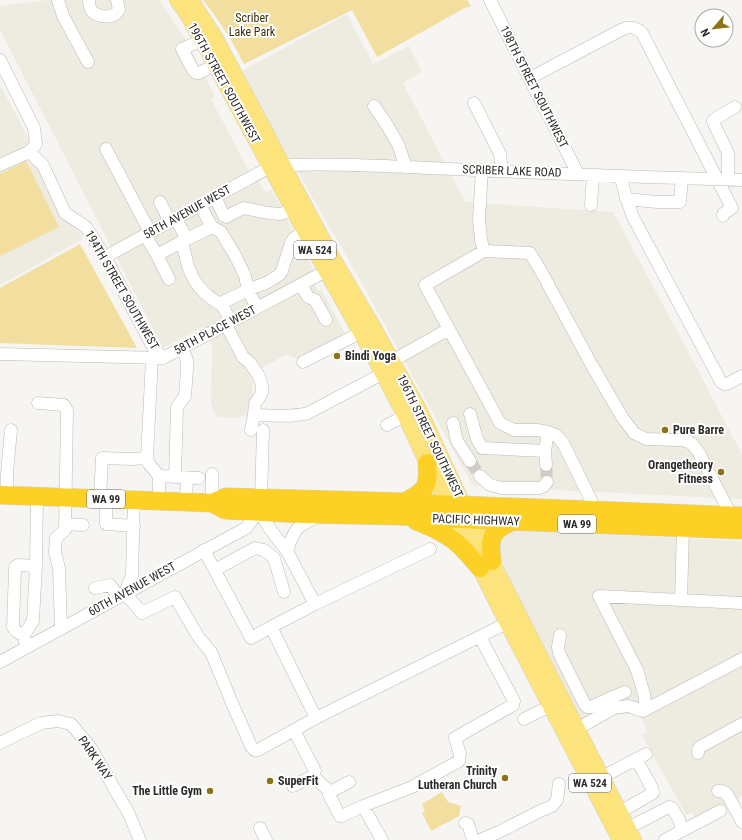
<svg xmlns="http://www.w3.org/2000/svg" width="742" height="840" font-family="'Roboto Condensed',sans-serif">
  <rect width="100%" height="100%" fill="#f6f5f2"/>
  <!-- built -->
  <path fill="#eeebe0" d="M48,0H159L186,40L215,96L211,99L249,171L266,192L272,190L313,268L317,290L322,291L346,335L300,359L285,355L253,373L252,413L237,418L216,417L211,403L212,346L203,327L163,348L0,30V6Z
    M347,14L373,64L409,46L422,72L403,83L465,202L613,212L698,370L742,455V499L473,486L359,278L240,72Z
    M0,85L83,239L0,285Z
    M510,530L742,541V796L697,820L692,813L686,815L642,735L647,731L640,716L630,714L616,715L584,731L496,553L495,541Z"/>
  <!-- green -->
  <path fill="#f2de9e" d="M203,0H467L471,6L463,9L377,57L352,10L244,64C233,42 219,20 203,0Z
    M26,161L59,227L0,256V174Z
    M80,244L137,348L0,343V288Z
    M442,792L448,802L461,806L459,816L431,831L422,813L425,811L422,804Z"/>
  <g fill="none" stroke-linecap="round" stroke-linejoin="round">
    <!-- minor-tunnel -->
    <path stroke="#cecdca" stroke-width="12" stroke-dasharray="12 6" stroke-linecap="butt" d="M470,461L480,476
      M546,465L547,482"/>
    <!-- minor casing -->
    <g stroke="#bab9b6" stroke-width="13">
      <path id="minor" d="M58,0L63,16L88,62
        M89,0C89,4 89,9 93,12C97,16 106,17 111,16C115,15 117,13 119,10L117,0
        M490,0L578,174
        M202,40L182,49L193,70L196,73H199L215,65
        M0,60L34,128L36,144L29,152L43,165L65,213L86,227L105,257L153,347L163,358
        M530,78L621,30C629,26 635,26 642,33L732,208L723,214V216
        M474,103L500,154L502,171
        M374,106L387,125L398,144L406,167
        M106,149L150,232
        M0,165L29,152
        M482,170L479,219L481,240L484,251
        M621,176C623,191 628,204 633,217L721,382L724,384H727L742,376
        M728,179V153L715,126L713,121L718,117L735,107
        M215,197L224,216L226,217L237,211L244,208L268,213L280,214L293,210
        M626,199L657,202H680L682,178
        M160,202L170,222
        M200,205L212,227L221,232L236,257L245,276L248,290L257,308
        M591,205L593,175
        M176,219L187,239
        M145,235L157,255L169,279
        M182,241C186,259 189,278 203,291C207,296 213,299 218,303H221L231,322
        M157,255L187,239L212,227
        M105,257L270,167L283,165C361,163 440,169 518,172C593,175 667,178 742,180
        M301,285L308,297L315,300L326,320
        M221,303L248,290L268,282L279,275L282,271L291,243L294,238L305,232
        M226,325L243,357L250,363L259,376L262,386V393L255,404L254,415L251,430
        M0,354L163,358L326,271
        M152,358L147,458L149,464L159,476
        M392,361L449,329
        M303,362L360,333
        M38,403L64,405L67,411L65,530L56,538L55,552L59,568L61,628
        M470,414L477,439L482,448L545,451L548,432
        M254,415C272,415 291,418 308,413L382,374
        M453,423L457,441L470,461
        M387,425L405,416
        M545,451L546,465
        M212,474V503
        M480,476L490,485L502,488H540L544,486L547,482
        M175,477L177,407L185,396L187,369V360L182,348
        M7,495V473L11,430
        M261,498L263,430
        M100,499L102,458L132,459L147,458
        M106,499V524L134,526
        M134,500L132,575L125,593L142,613L175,597L199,638L211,652L232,703L251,746L254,750H258L316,718
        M159,501V476L199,478
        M186,502L187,478
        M592,510L591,500L563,443L556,435L548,432L537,430H514L500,423L425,285L484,251L530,253L542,273L590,362L622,417L634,433L646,439L679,440L687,441L692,444L698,451L731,515
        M65,524L83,525
        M683,528L681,600L742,603
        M204,550L251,638L271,627L316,718L507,623
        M287,551C294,530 296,526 317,517
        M215,570L255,548L264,550L274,558L284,592
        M95,588L110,585L119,597
        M315,604L430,549
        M24,635C19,634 16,632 13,627L15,569L16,566L18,565L36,566
        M560,635L558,647L559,653L585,705L587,707H591L615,696L625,692
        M26,647L24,635L33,621L36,566L37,496
        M0,662L246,528L259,511L270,529L287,551L315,604L271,627
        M643,711L742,659
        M524,719L550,706
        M577,729L614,708L628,706L643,711L645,701L644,694L637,670L599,596L681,600
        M0,743L41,723L58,721L71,724L91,748L128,812L140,840
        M698,753V750L700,747L742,724
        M313,776L330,792
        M602,777L646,754
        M349,782L330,792L329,795L340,816H342L363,806
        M293,786L313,776L315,771L294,730
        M718,791H722L727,794L742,822
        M620,812L653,793L652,788L636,759
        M465,823L468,824L473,840
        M260,828L266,840
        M628,828L665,809L669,807L672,808C677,816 683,823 680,832L665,840
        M680,832L720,811
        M382,840L363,806L412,787L459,761L460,754L455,738L513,705L514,701L480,637
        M480,840L499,832L538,812L552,806L557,800L559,784"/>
    </g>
    <!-- major casing -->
    <g stroke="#d1d0d0" stroke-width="16">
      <path id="major" d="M177,0L187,14L205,46L326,271L371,351L405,416L427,463L507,623L620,840
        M191,0L215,37L331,255L370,321L421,413L456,489L478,534L634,840"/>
    </g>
    <!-- highway casing -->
    <g stroke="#d1d0d0" stroke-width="19">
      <path id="highway" d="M0,495L212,503L225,510L304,514L400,516L481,520L742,530
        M404,502C426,491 429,487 427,463
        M212,503L226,497L404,502L435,504L742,516
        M416,521C434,528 452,536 465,551C470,556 475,562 480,568
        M492,561C489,537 491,531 513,521"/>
    </g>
    <!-- minor -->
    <use href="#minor" stroke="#fff" stroke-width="12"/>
    <!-- major -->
    <use href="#major" stroke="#fde37c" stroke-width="15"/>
    <!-- highway -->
    <use href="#highway" stroke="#fcd024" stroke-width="18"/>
  </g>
  <!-- markers -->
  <g fill="#8c7316" stroke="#fff" stroke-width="1.5">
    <circle cx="337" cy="356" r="4"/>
    <circle cx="665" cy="430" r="4"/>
    <circle cx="721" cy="472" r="4"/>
    <circle cx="505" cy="778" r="4"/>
    <circle cx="270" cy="781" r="4"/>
    <circle cx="210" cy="791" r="4"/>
  </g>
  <g text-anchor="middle" stroke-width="4" stroke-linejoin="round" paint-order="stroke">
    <!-- shield labels -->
    <g fill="#fff" stroke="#6b6b6a" stroke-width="1">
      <rect x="294" y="241" width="42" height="18" rx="3"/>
      <rect x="87" y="490" width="38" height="18" rx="3"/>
      <rect x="558" y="515" width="38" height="18" rx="3"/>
      <rect x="569" y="774" width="42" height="18" rx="3"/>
    </g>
    <g font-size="11" font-weight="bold" fill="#2c2b2a">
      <text x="315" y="254">WA 524</text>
      <text x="106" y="503">WA 99</text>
      <text x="577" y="528">WA 99</text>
      <text x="590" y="787">WA 524</text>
    </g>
    <!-- park labels -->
    <g font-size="12" fill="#3c310c" stroke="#fff">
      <text x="252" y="22">Scriber<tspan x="252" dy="14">Lake Park</tspan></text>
    </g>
    <!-- street labels -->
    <g font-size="12" fill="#2c2b2a" stroke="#fff">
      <text transform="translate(224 83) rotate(61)" y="4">196TH STREET SOUTHWEST</text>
      <text transform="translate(534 87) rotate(63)" y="4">198TH STREET SOUTHWEST</text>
      <text transform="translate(512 171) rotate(2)" y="4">SCRIBER LAKE ROAD</text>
      <text transform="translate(187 212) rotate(-29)" y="4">58TH AVENUE WEST</text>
      <text transform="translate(122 290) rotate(60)" y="4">194TH STREET SOUTHWEST</text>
      <text transform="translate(215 330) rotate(-28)" y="4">58TH PLACE WEST</text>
      <text transform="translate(430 436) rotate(64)" y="4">196TH STREET SOUTHWEST</text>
      <text transform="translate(476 520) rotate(2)" y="4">PACIFIC HIGHWAY</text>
      <text transform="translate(132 589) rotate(-29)" y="4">60TH AVENUE WEST</text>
      <text transform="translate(95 758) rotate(56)" y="4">PARK WAY</text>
    </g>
    <!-- poi labels -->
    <g font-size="12" font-weight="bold" fill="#2c2b2a" stroke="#fff" text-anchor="start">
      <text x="345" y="360">Bindi Yoga</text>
      <text x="673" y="434">Pure Barre</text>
      <text x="713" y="469" text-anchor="end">Orangetheory<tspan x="713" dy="14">Fitness</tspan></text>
      <text x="497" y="775" text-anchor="end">Trinity<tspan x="497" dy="14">Lutheran Church</tspan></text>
      <text x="278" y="785">SuperFit</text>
      <text x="202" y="795" text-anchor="end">The Little Gym</text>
    </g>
  </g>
  <!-- north arrow -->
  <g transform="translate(714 28) rotate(242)"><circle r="19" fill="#ffffff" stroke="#abaaaa"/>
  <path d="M0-3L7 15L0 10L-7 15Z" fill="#8c7316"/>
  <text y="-6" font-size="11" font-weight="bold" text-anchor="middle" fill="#2c2b2a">N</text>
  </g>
</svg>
